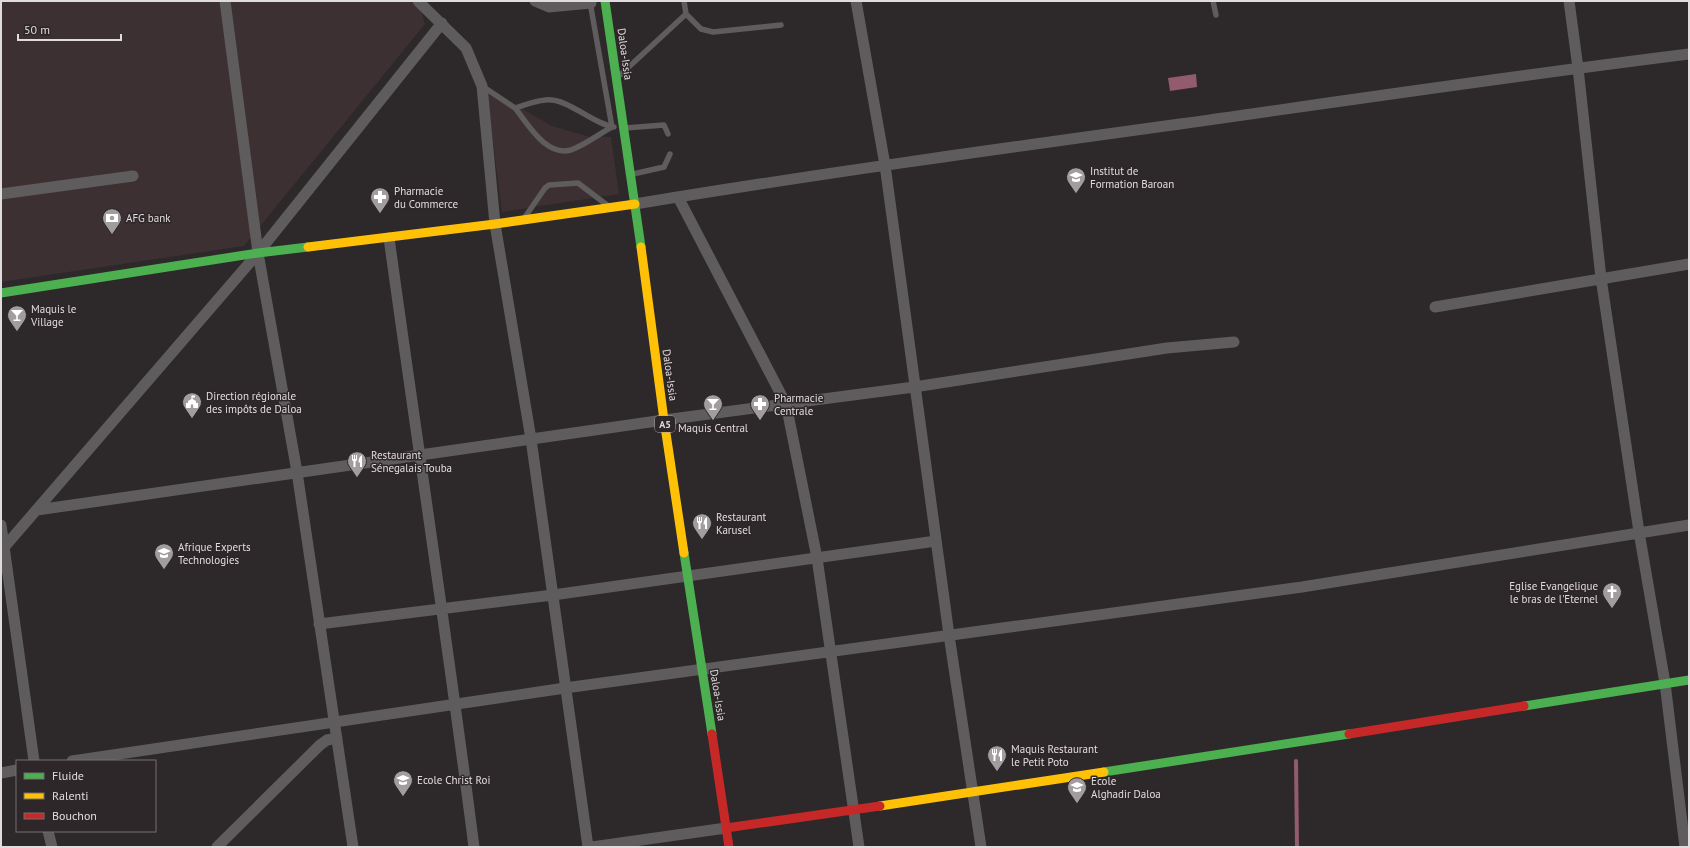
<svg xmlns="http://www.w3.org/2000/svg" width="1690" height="848" font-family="'PT Sans',sans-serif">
  <rect width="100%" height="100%" fill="#2d282a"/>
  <!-- built -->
  <path fill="#3c3033" d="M1,1H418L425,24L244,246L1,282Z
    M486,88L552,126L590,137H611L619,194L502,212Z"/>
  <!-- water -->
  <path fill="#935b6e" d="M1196,74L1197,87L1170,91L1168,78Z"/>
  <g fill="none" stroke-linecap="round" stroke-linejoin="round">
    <!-- stream -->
    <path stroke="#935b6e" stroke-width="4" d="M1296,761L1297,847"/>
    <!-- lane -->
    <path stroke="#5e5c5c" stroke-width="5.5" d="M1213,1L1216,15
      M686,14L701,29L713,32L781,25
      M619,76L686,14L684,1
      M482,86L515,108C525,105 535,101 545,100C567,97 592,124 614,127
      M515,108C528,124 546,157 571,150C585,145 599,134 612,127L590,2
      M625,128L664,125L668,134
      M633,174L664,167L670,154
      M525,217L545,188L549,185L578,183L607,205"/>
    <!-- street -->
    <path stroke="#5e5c5c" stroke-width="11" d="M225,1L258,253L297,472L353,847
      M418,1L466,48L482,86L495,224L531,439L588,847
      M535,1L549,7L591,3
      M856,1L885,165L949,635L981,847
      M1569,1L1578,68L1601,278L1639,532L1665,683L1685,847
      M1,194L133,176
      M678,197L786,404L817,558L859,847
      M635,204C816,174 998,149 1180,124C1350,100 1519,75 1689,54
      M389,238C417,441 448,644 474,847
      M1435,307L1689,264
      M37,510L664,420L914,387L1167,348L1234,342
      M1,525L34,761
      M1,551L258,253L442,23
      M319,624L553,595L936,541
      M72,761L565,688L1302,587L1689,525
      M1,773L17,770
      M48,831L52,847
      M217,847L320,745L327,740L337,738
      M592,847L726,828"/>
    <!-- fast -->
    <path stroke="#4caf50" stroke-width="9" d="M605,1L641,247
      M1,293L258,253L308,247
      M684,553L712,734
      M1524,706L1689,680
      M1104,772L1349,734"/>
    <!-- slow -->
    <path stroke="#ffc107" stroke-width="9" d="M308,247L495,224L635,204
      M641,247L664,420L684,553
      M880,806L1104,772"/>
    <!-- jam -->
    <path stroke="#c62828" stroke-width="9" d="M712,734L729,847
      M1349,734L1524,706
      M726,828L880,806"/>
  </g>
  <!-- icons -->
  <defs>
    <g id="school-pin" transform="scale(1)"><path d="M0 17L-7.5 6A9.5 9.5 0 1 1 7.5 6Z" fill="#a19c9e" stroke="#2e2729"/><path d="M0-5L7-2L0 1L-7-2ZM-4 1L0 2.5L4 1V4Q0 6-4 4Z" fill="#fff"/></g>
    <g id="pharmacy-pin" transform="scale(1)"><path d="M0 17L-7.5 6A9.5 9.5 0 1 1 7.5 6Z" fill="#a19c9e" stroke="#2e2729"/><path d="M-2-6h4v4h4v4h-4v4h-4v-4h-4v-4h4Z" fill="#fff"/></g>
    <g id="bank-pin" transform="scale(1)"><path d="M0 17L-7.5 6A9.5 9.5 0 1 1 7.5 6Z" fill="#a19c9e" stroke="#2e2729"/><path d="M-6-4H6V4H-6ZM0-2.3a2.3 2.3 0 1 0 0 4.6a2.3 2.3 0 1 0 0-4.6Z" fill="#fff"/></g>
    <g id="bar-pin" transform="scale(1)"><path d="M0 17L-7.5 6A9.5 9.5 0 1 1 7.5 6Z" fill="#a19c9e" stroke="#2e2729"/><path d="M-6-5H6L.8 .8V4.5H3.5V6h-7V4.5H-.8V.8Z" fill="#fff"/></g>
    <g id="civic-pin" transform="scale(1)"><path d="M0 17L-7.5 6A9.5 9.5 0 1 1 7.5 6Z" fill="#a19c9e" stroke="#2e2729"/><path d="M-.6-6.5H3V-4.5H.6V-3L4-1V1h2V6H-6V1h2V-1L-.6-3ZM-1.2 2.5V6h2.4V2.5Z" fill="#fff"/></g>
    <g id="restaurant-pin" transform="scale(1)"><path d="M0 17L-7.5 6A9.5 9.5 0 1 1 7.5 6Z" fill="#a19c9e" stroke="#2e2729"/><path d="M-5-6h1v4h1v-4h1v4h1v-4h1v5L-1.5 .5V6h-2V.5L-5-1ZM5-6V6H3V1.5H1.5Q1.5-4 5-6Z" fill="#fff"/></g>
    <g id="church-pin" transform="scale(1)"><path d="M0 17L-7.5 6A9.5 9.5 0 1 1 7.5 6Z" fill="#a19c9e" stroke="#2e2729"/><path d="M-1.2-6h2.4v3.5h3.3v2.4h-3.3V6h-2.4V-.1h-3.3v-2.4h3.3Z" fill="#fff"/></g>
  </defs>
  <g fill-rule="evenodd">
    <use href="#school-pin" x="1076" y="177"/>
    <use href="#pharmacy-pin" x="380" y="197"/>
    <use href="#bank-pin" x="112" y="218"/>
    <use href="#bar-pin" x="17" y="315"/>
    <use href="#civic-pin" x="192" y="402"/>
    <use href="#bar-pin" x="713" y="404"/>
    <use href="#pharmacy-pin" x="760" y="404"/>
    <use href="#restaurant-pin" x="357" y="461"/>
    <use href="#restaurant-pin" x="702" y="523"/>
    <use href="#school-pin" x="164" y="553"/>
    <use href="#church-pin" x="1612" y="592"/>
    <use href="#restaurant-pin" x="997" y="755"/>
    <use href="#school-pin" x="403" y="780"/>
    <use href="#school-pin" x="1077" y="787"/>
  </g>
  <g text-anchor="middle" stroke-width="3" stroke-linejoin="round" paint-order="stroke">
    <!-- shield labels -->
    <rect fill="#2e2729" stroke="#aba5a7" stroke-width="1" x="655" y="416" width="20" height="16" rx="3"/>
    <g font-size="10" font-weight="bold" fill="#e0dbdd">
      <text x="665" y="428">A5</text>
    </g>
    <!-- street labels -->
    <g font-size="11" fill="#e0dbdd" stroke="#2e2729">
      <text transform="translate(625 54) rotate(82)" y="4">Daloa-Issia</text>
      <text transform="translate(670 375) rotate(82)" y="4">Daloa-Issia</text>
      <text transform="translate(718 695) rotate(81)" y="4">Daloa-Issia</text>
    </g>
    <!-- poi labels -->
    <g font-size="11" fill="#e0dbdd" stroke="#2e2729" text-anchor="start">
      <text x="1090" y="175">Institut de<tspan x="1090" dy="13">Formation Baroan</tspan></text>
      <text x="394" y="195">Pharmacie<tspan x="394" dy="13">du Commerce</tspan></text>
      <text x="126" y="222">AFG bank</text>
      <text x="31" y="313">Maquis le<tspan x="31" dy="13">Village</tspan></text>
      <text x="206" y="400">Direction régionale<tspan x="206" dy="13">des impôts de Daloa</tspan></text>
      <text x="774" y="402">Pharmacie<tspan x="774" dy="13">Centrale</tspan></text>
      <text x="713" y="432" text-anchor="middle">Maquis Central</text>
      <text x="371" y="459">Restaurant<tspan x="371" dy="13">Sénegalais Touba</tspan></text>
      <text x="716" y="521">Restaurant<tspan x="716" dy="13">Karusel</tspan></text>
      <text x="178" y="551">Afrique Experts<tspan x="178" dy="13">Technologies</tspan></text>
      <text x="1598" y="590" text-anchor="end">Eglise Evangelique<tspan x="1598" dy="13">le bras de l'Eternel</tspan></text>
      <text x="1011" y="753">Maquis Restaurant<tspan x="1011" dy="13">le Petit Poto</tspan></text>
      <text x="417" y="784">Ecole Christ Roi</text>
      <text x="1091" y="785">Ecole<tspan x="1091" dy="13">Alghadir Daloa</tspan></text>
    </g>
  </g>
  <!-- border -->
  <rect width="1690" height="848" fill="none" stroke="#e0dbdd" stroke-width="4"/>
  <!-- legend -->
  <rect x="16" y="760" width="140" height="72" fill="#2e2729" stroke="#756f71"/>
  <rect x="24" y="773" width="20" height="6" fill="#4caf50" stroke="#756f71"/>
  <text x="52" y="780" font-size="12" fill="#e0dbdd">Fluide</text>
  <rect x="24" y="793" width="20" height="6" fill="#ffc107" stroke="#756f71"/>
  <text x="52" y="800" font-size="12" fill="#e0dbdd">Ralenti</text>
  <rect x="24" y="813" width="20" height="6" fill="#c62828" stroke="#756f71"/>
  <text x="52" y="820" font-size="12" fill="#e0dbdd">Bouchon</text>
  <!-- scale -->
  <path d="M18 34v6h103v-6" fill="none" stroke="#e0dbdd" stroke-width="2"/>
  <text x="24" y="34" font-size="12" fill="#e0dbdd" stroke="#2e2729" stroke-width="3" paint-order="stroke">50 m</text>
</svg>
